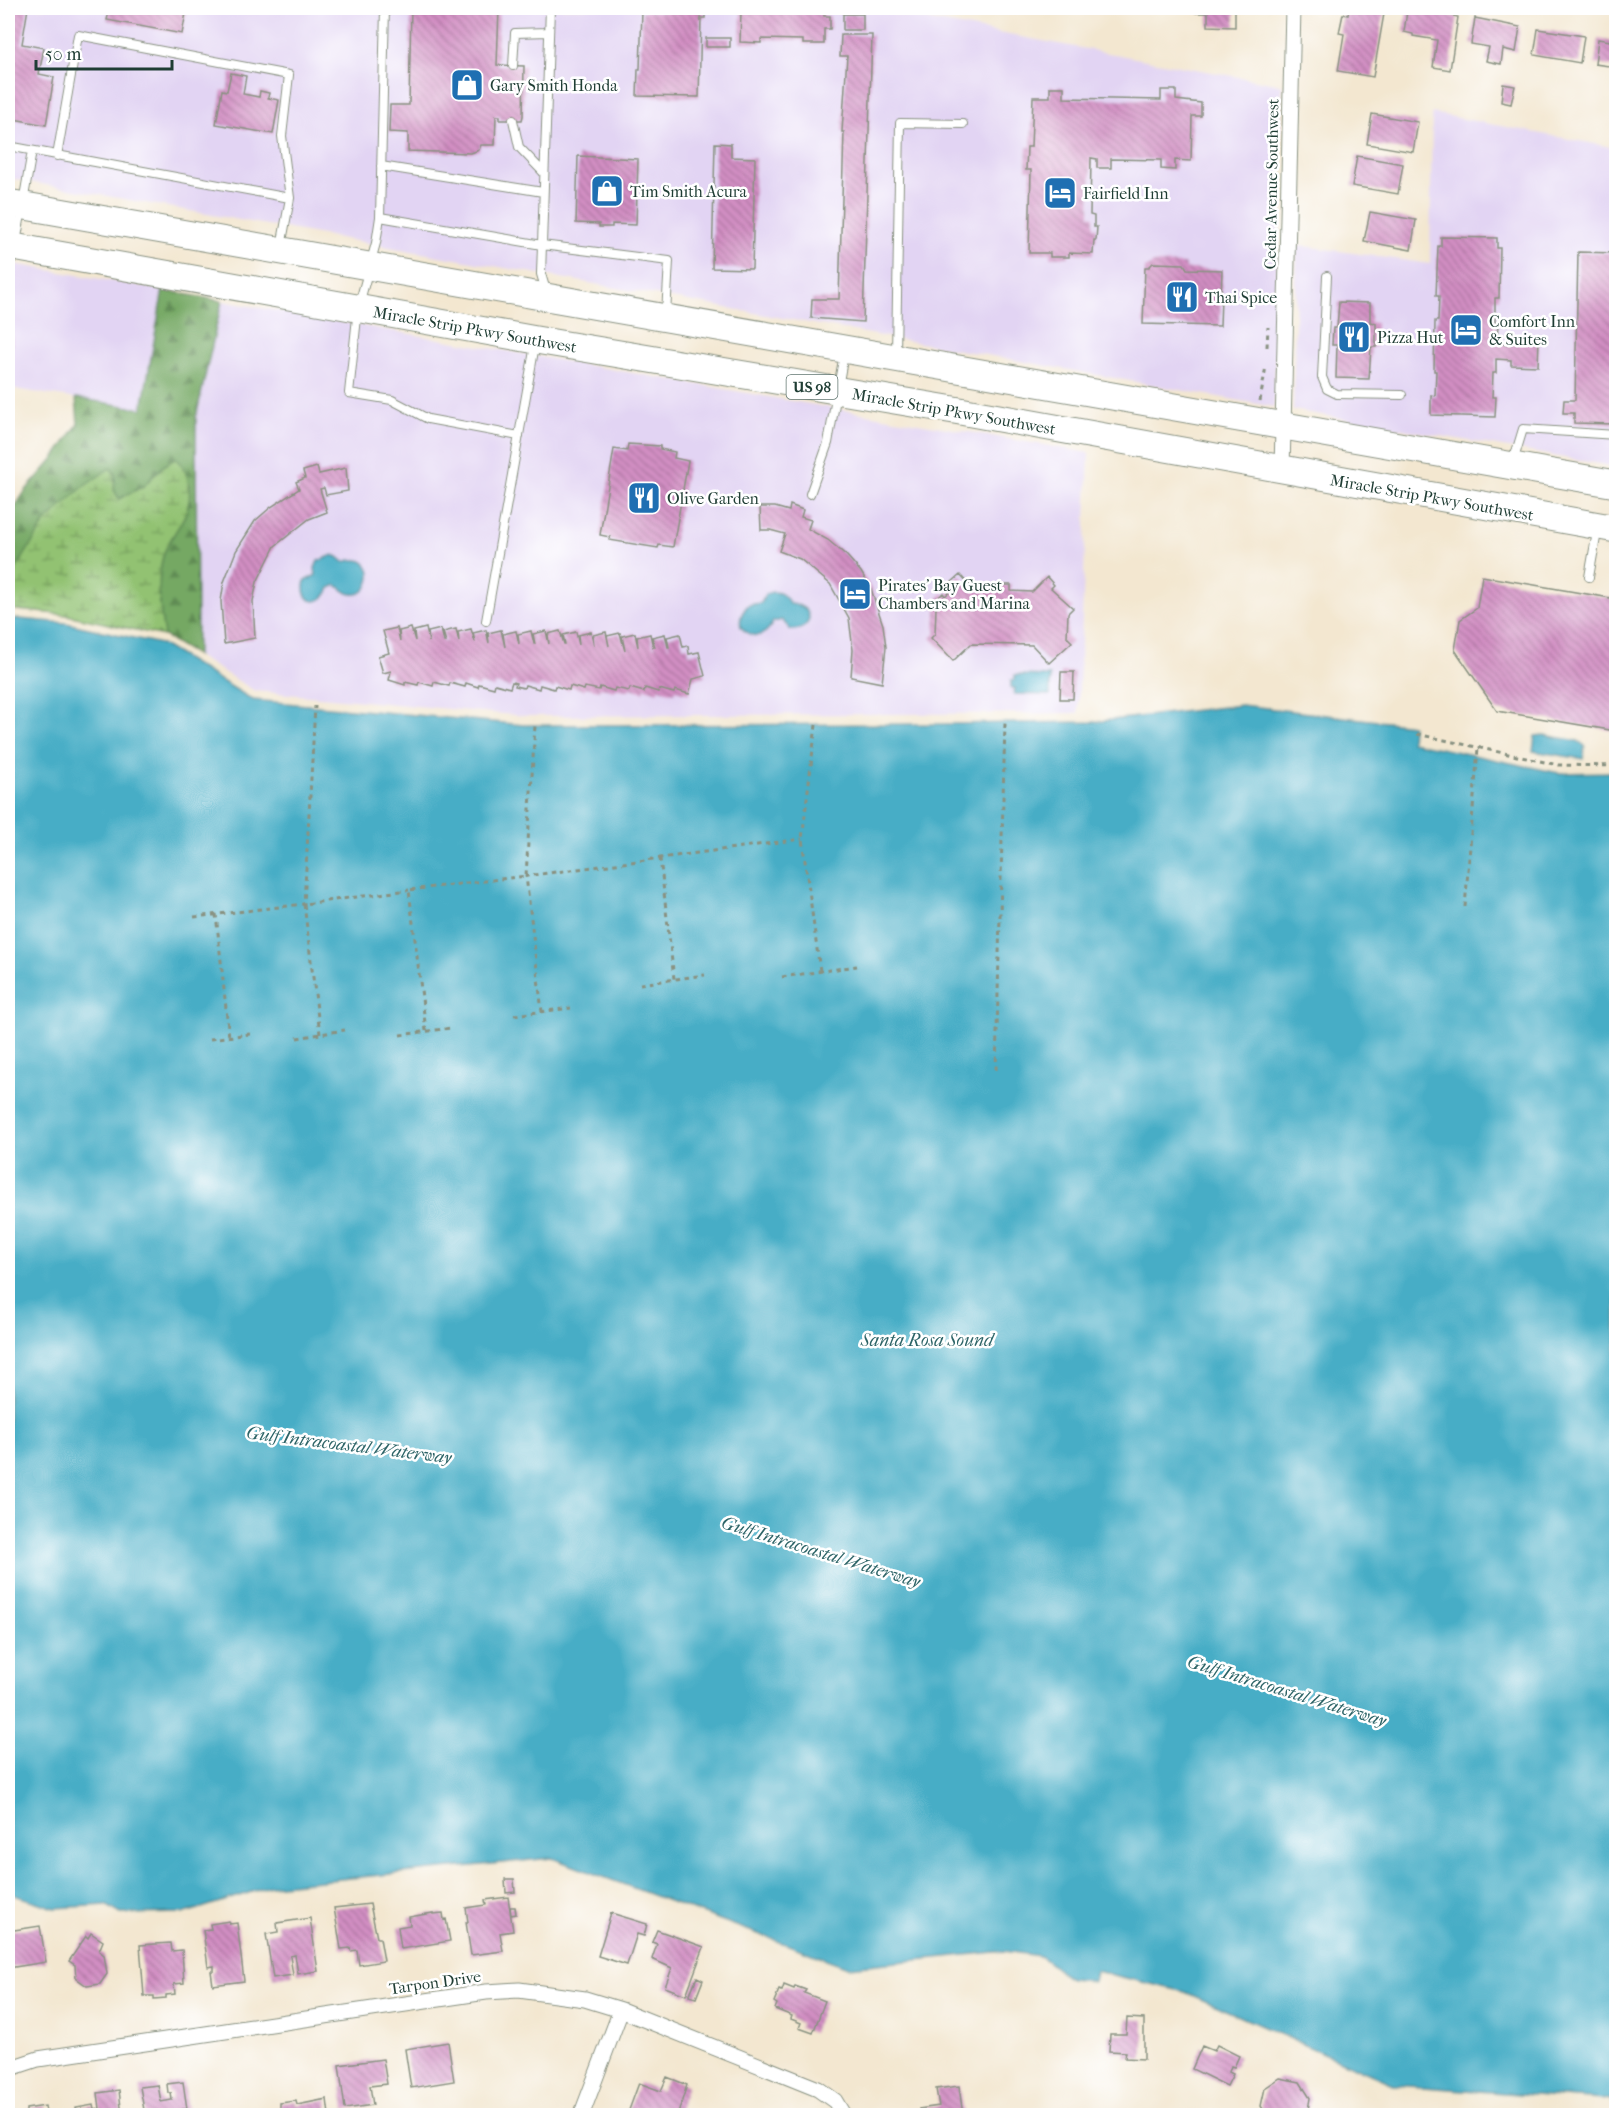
<svg xmlns="http://www.w3.org/2000/svg" width="1624" height="2123" font-family="'IM FELL French Canon',serif">
  <defs>
    <pattern id="forest-firs" width="22" height="20" patternUnits="userSpaceOnUse" patternTransform="scale(1.5)"><rect width="22" height="20" fill="#75a864"/><path d="M5 1l3.5 6h-7zM16 11l3.5 6h-7z" fill="#5f8a53"/></pattern>
    <pattern id="wetland-marsh" width="20" height="14" patternUnits="userSpaceOnUse" patternTransform="scale(1.5)"><rect width="20" height="14" fill="#92c272"/><path d="M1 5h8M5 5V1M11 12h8M15 12V8" fill="none" stroke="#779f5e"/></pattern>
    <pattern id="building-back-hatch" width="6" height="6" patternUnits="userSpaceOnUse" patternTransform="scale(1.5)"><rect width="6" height="6" fill="#d28ec3"/><path d="M-1 5l2 2M0 0l6 6M5-1l2 2" fill="none" stroke="#aa759f"/></pattern>
  </defs>
  <rect width="100%" height="100%" fill="#fff"/>
  <filter id="ink" filterUnits="userSpaceOnUse"><feTurbulence type="fractalNoise" baseFrequency=".0167" numOctaves="2"/><feDisplacementMap in="SourceGraphic" scale="12" xChannelSelector="R" yChannelSelector="G"/><feConvolveMatrix kernelMatrix="1 2 1 2 8 2 1 2 1" color-interpolation-filters="sRGB"/></filter>
  <filter id="wash" filterUnits="userSpaceOnUse"><feTurbulence type="fractalNoise" baseFrequency=".008" numOctaves="4" result="noise"/><feDisplacementMap in="SourceGraphic" scale="24" xChannelSelector="R" yChannelSelector="G"/><feGaussianBlur stdDeviation="1.35" result="paint"/><feColorMatrix in="noise" values="0 0 0 0 0 0 0 0 0 0 0 0 0 0 0 0 0 1.4 0 .05"/><feComposite in="paint" operator="in"/></filter>
  <g filter="url(#wash)">
    <rect width="100%" height="100%" fill="#f3e7d0"/>
    <!-- built -->
    <path fill="#e2d4f3" d="M8,8H862L1282,85L1274,407L8,178Z
      M1432,113L1616,148V467L1293,410L1297,245L1430,264Z
      M8,263L163,290L142,409L8,388Z
      M222,301L1089,453L1078,713L525,716L255,691L197,656L196,417Z"/>
    <!-- forest -->
    <path fill="url(#forest-firs)" stroke="#4a724c" stroke-width="1.5" d="M163,290L222,301L196,417L197,656L164,636C160,610 156,582 163,556C168,538 184,524 188,506C192,490 187,469 176,458L162,467L144,486L119,499L114,490L115,474L12,575L8,588V524L13,510L26,490L55,457L78,424L76,398L142,409Z"/>
    <!-- wetland -->
    <path fill="url(#wetland-marsh)" stroke="#588053" stroke-width="1.5" d="M176,458C188,469 192,490 188,506C184,524 168,538 163,556C156,582 160,610 164,636L67,615L8,609V588L12,575L46,521L82,488L110,468L115,474L114,490L119,499L144,486L162,467Z"/>
    <!-- water -->
    <path fill="#47adc6" stroke="#33757d" stroke-width="1.5" d="M333,555L338,557L344,562C387,547 371,619 337,585L330,588C322,608 299,604 305,581L316,575L315,568L318,561Z
      M772,592C782,592 785,596 790,604C815,605 815,630 791,630L782,620L773,622C765,638 752,640 741,627C739,617 742,613 748,605L761,603L766,594Z
      M8,618L66,623L161,644L253,700L524,725L942,724L1094,722L1241,705L1412,725L1411,742L1559,773L1616,772V2101L1395,2085L1185,1992L1096,1971L1094,1981L1070,1979L1040,1956L1004,1951L848,1967L552,1858L270,1886L186,1913L121,1914L106,1905L55,1908L8,1893Z
      M1015,675L1050,676V695L1014,694L1015,688H1011V680H1015Z
      M1544,735L1578,741L1585,746L1583,759L1533,751L1535,736Z"/>
    <g id="blocks">
      <!-- building -->
      <path fill="url(#building-back-hatch)" d="M8,8H28L22,44L44,48L39,74L54,77L46,125L8,118Z
        M110,8H187L182,34L107,20Z
        M411,8H499L497,65L524,66L523,116L522,120H500V116H496L495,145H481L479,150L471,153L408,151V133L389,132L390,105H409Z
        M687,8H701V10H705V18H701L699,97L637,96L638,69H640L642,11L687,12Z
        M1196,8H1235V27L1208,26V13H1196Z
        M1349,8H1385L1373,77L1338,71L1344,34L1339,33L1343,14L1348,15Z
        M1428,10L1458,17L1450,70L1433,67L1437,40L1413,36V34L1404,32L1407,11L1428,13Z
        M741,11L824,13V16H830V29H824V44H803V40L761,39V43L740,42Z
        M843,14H863V30H843Z
        M1475,18L1520,27L1516,52L1503,49L1501,64L1486,61L1489,47L1471,44Z
        M1538,29L1584,36L1580,63L1534,55Z
        M841,35H872L863,322L811,318L812,299H839L844,132H842L847,56H840Z
        M706,38H730V47H706Z
        M1598,39L1616,42V67L1595,64Z
        M231,73L246,76L243,94L259,97L260,91L269,93L268,98L279,100L273,134L216,124L222,90L227,91Z
        M1503,84L1515,86L1511,104L1501,102Z
        M1050,87H1064V98L1161,100V90H1176V100L1201,103V116H1192L1191,161L1175,160V170L1161,169V160L1111,159V168H1097V159L1091,158L1090,215L1094,216V227H1097L1096,240H1094L1093,254L1069,253V257H1050V253H1029L1031,170H1026L1027,147H1031L1033,97H1050Z
        M1372,114L1418,122L1413,152L1367,144Z
        M715,143L731,144V157L755,158L752,269L712,268Z
        M578,156L638,159L636,225L612,224V227H599V224L576,223Z
        M1357,156L1403,164L1398,194L1352,186Z
        M1370,212L1416,220L1411,250L1364,241Z
        M1441,237L1497,238V248H1500L1499,298H1495V323H1498L1497,343L1512,344V338L1539,339L1538,366L1511,365V360L1496,359V373H1493L1492,397H1496L1495,417L1431,415V395L1435,396L1436,371H1434L1435,321H1438L1439,296H1436L1438,246H1441Z
        M1578,252L1616,253V424L1574,423V413H1563L1564,400H1575Z
        M1153,263L1184,264L1187,269L1222,270L1220,326L1143,324L1145,267H1149Z
        M8,287L13,288L11,367H8Z
        M1339,302L1370,303V322L1376,323V347H1371L1369,379L1336,378L1337,345H1332L1333,328H1337Z
        M628,444L660,446V449L675,452L674,458L688,461L673,547L659,545L658,548L609,540L610,537L600,535L614,449L627,451Z
        M317,467L319,474L346,468L348,491L326,495L324,488L320,489L327,512L309,519L275,546L257,582L253,601L255,638L224,644L221,601L224,582L236,551L255,521L271,507L299,489L296,482L305,478L303,471Z
        M790,505L803,510L801,517L811,520L808,529L828,540L847,556L861,572L871,589L883,625L886,647L882,683L851,677L853,650L849,618L830,584L800,559L779,551L785,534L770,530H761L760,507H775L789,511Z
        M960,575L974,590L995,591V585H1011V591L1032,592L1047,577L1054,585L1051,588L1073,608L1068,613L1067,637L1072,642L1049,663L1032,645L971,644L953,661L931,638L935,634L936,608L932,604L943,593L945,596L956,586L952,582Z
        M1482,576L1616,599V731L1497,711L1455,650L1460,620L1477,608Z
        M397,628L400,641L399,631L411,628L415,641L414,631L426,628L429,642L428,632L441,629L444,642H446L443,632L456,629L459,642L458,632L471,629L475,642L473,633L486,630L489,643L488,633L501,630L505,647L503,634L516,631L519,644L518,634L531,631L534,644H535L533,634L546,631L549,644L548,634L560,631L564,644H565L563,635L576,632L579,645L578,635L591,632L594,646L593,635L606,632L609,646L607,636L620,633L625,651L622,636L635,633L638,647L637,637L650,634L653,647H655L652,637L665,634L668,647H669L667,637L680,634L683,647L688,646L689,654L699,652L705,676L693,679L689,694L675,690L674,693L659,689L658,692L645,688L644,692L630,688L629,691L615,688L614,691L600,687L599,690L585,687L584,690L570,686L569,690L555,686L554,689L540,685L539,689L525,685L524,688L515,686L516,683L512,682L510,688L495,684L494,688L479,684L478,687L466,683L465,687L450,683L449,686L434,682L433,686L419,682L418,685L405,682V685L389,680L391,671L383,673L378,656L389,653L383,631Z
        M1061,672H1074L1073,699H1060Z
        M505,1879H514L515,1892L506,1893Z
        M508,1897L513,1931L500,1933L503,1951L471,1955L466,1922H468L466,1908L486,1905L485,1900Z
        M370,1904L377,1938H380L384,1961L359,1965L357,1950L351,1951L350,1948L341,1949L334,1908Z
        M510,1907H515L516,1914L511,1915Z
        M433,1913V1914L443,1913L444,1920L446,1919L450,1941L401,1949L398,1927L410,1925L409,1917Z
        M611,1913L647,1924L644,1936L637,1934L627,1965L598,1956Z
        M310,1918L318,1971L298,1974L295,1955L290,1956L293,1975L273,1978L266,1934L278,1932L277,1923Z
        M229,1921L230,1924L237,1923L244,1981L213,1985L211,1971H214V1966L208,1967L203,1930L211,1929L210,1924Z
        M40,1926L46,1962L8,1968V1931Z
        M657,1930L704,1947L686,1995L665,1987L672,1968L652,1959L657,1944L652,1942Z
        M91,1933L103,1941L99,1951L104,1955L107,1974L100,1984L87,1986L76,1978L75,1965L69,1961L86,1936L88,1938Z
        M171,1943L172,1951L182,1950L184,1983L174,1984L175,1994L166,1995V1998L154,1999V1996H144L140,1945Z
        M697,1977L703,1980L696,1998L689,1996Z
        M784,1985L794,1989L795,1986L806,1990L804,1993L825,2001L813,2033L799,2028L801,2023L791,2019L792,2016L775,2009L777,2004L774,2002L779,1990L782,1991Z
        M1127,2018L1144,2019V2059L1125,2058L1126,2052L1109,2051L1110,2034H1126Z
        M448,2042L454,2081L411,2088L405,2049Z
        M1217,2045L1239,2056L1234,2067L1231,2066L1229,2072L1233,2074L1227,2086L1192,2069L1202,2046L1214,2051Z
        M383,2059L387,2084L370,2086L373,2105L345,2109L339,2065Z
        M667,2077L687,2085L677,2116H642L629,2110L639,2083L661,2091Z
        M1280,2078L1300,2082L1310,2098L1307,2116H1267L1261,2106L1265,2088Z
        M183,2082L187,2109H183L184,2116H145L140,2087L158,2085L161,2102L172,2100L171,2093H168L167,2084Z
        M959,2086L963,2116H920L919,2109L939,2106L936,2089Z
        M119,2090L122,2116H77L76,2108L93,2105L94,2110L100,2109L98,2093Z
        M327,2099L329,2115L280,2116V2103L296,2101L297,2105Z
        M45,2106L46,2112L55,2111L56,2116H26V2109Z"/>
    </g>
  </g>
  <g filter="url(#ink)">
    <use href="#blocks" fill-opacity="0" stroke="#899282" stroke-width="1.5"/>
    <g fill="none" stroke-linecap="round" stroke-linejoin="round">
      <!-- lane casing -->
      <g stroke="#899282" stroke-width="10">
        <path id="lane" d="M385,8L380,217L376,243L358,308L349,393L392,400L428,419L519,436
          M513,66L515,33L549,32
          M513,120L519,147L544,173
          M8,146L290,198L281,247
          M57,156L78,35L289,75L282,136L290,198
          M381,166L543,192
          M380,217L542,245L669,261L666,314
          M16,243L32,151
          M1327,276L1322,377L1327,389L1337,394L1402,395
          M546,291L541,274L550,8
          M896,354L900,123L963,124
          M1513,462L1523,429L1616,435
          M810,494L828,443L844,354
          M1589,577L1597,532
          M486,621L535,345"/>
      </g>
      <!-- street casing -->
      <g stroke="#899282" stroke-width="17">
        <path id="street" d="M1282,470L1293,8
          M8,2069L38,2059L486,1992L519,1990L585,1999L621,2010L818,2089L835,2101L844,2116
          M581,2116L621,2010"/>
      </g>
      <!-- highway casing -->
      <g stroke="#899282" stroke-width="29">
        <path id="highway" d="M8,203L1616,484
          M8,246L536,340L960,411L1616,529"/>
      </g>
      <!-- path -->
      <path stroke="#899282" stroke-width="3" stroke-dasharray="4.5 4.5" stroke-linecap="butt" d="M1267,347L1268,327
        M1260,401L1266,366
        M816,725L802,839L820,971
        M1417,734L1558,765L1616,766
        M660,858L674,979
        M1465,907L1478,748
        M216,914L229,1037
        M194,917L304,904L315,706
        M782,977L857,966
        M640,984L705,975
        M542,1012L526,876L802,839
        M514,1015L571,1008
        M426,1031L409,890L526,876L535,725
        M320,1034L304,904L409,890
        M400,1035L451,1028
        M297,1038L345,1030
        M210,1039L250,1034
        M996,1070L1005,723"/>
      <!-- lane -->
      <use href="#lane" stroke="#fff" stroke-width="8"/>
      <!-- street -->
      <use href="#street" stroke="#fff" stroke-width="15"/>
      <!-- highway -->
      <use href="#highway" stroke="#fff" stroke-width="27"/>
    </g>
  </g>
  <!-- icons -->
  <defs>
    <g id="shop-square" transform="scale(1.725)"><rect x="-9" y="-9" width="18" height="18" rx="4" fill="#1f6fb2" stroke="#fff"/><path d="M-5-2.5h2.3a2.7 3.5 0 0 1 5.4 0H5L5.5 6h-11ZM-1.5-2.5h3a1.5 2.3 0 0 0-3 0Z" fill="#fff"/></g>
    <g id="hotel-square" transform="scale(1.725)"><rect x="-9" y="-9" width="18" height="18" rx="4" fill="#1f6fb2" stroke="#fff"/><path d="M-6-4.5h1.5V1H6V5H4.5V3h-9V5H-6ZM-4 0a1.8 1.8 0 1 1 3.6 0ZM.5 0V-2.5h3Q6-2.5 6 0Z" fill="#fff"/></g>
    <g id="restaurant-square" transform="scale(1.725)"><rect x="-9" y="-9" width="18" height="18" rx="4" fill="#1f6fb2" stroke="#fff"/><path d="M-5-6h1v4h1v-4h1v4h1v-4h1v5L-1.5 .5V6h-2V.5L-5-1ZM5-6V6H3V1.5H1.5Q1.5-4 5-6Z" fill="#fff"/></g>
  </defs>
  <g fill-rule="evenodd">
    <use href="#shop-square" x="467" y="85"/>
    <use href="#shop-square" x="607" y="191"/>
    <use href="#hotel-square" x="1060" y="193"/>
    <use href="#restaurant-square" x="1182" y="297"/>
    <use href="#hotel-square" x="1466" y="330"/>
    <use href="#restaurant-square" x="1354" y="337"/>
    <use href="#restaurant-square" x="644" y="498"/>
    <use href="#hotel-square" x="855" y="594"/>
  </g>
  <g text-anchor="middle" stroke-width="5" stroke-linejoin="round" paint-order="stroke">
    <!-- shield labels -->
    <rect fill="#fff" stroke="#627771" stroke-width="1.5" x="786.5" y="375" width="51" height="24" rx="4.5"/>
    <g font-size="15" font-weight="bold" fill="#1f3d34">
      <text x="812" y="392">US 98</text>
    </g>
    <!-- poi labels -->
    <g font-size="16" fill="#1f3d34" stroke="#fff" text-anchor="start">
      <text x="490" y="91">Gary Smith Honda</text>
      <text x="630" y="197">Tim Smith Acura</text>
      <text x="1083" y="199">Fairfield Inn</text>
      <text x="1205" y="303">Thai Spice</text>
      <text x="1489" y="327">Comfort Inn<tspan x="1489" dy="18">&amp; Suites</tspan></text>
      <text x="1377" y="343">Pizza Hut</text>
      <text x="667" y="504">Olive Garden</text>
      <text x="878" y="591">Pirates' Bay Guest<tspan x="878" dy="18">Chambers and Marina</tspan></text>
    </g>
    <!-- street labels -->
    <g font-size="16" fill="#1f3d34" stroke="#fff">
      <text transform="translate(1271 184) rotate(-89)" y="6">Cedar Avenue Southwest</text>
      <text transform="translate(475 329) rotate(10)" y="6">Miracle Strip Pkwy Southwest</text>
      <text transform="translate(954 411) rotate(10)" y="6">Miracle Strip Pkwy Southwest</text>
      <text transform="translate(1432 497) rotate(10)" y="6">Miracle Strip Pkwy Southwest</text>
      <text transform="translate(435 1982) rotate(-8)" y="6">Tarpon Drive</text>
    </g>
    <!-- water labels -->
    <g font-size="18" font-style="italic" fill="#2d6467" stroke="#fff">
      <text x="927" y="1346">Santa Rosa Sound</text>
      <text transform="translate(349 1445) rotate(7)" y="6">Gulf Intracoastal Waterway</text>
      <text transform="translate(821 1552) rotate(17)" y="6">Gulf Intracoastal Waterway</text>
      <text transform="translate(1287 1691) rotate(17)" y="6">Gulf Intracoastal Waterway</text>
    </g>
  </g>
  <!-- margin -->
  <rect width="1624" height="2123" fill="none" stroke="#fff" stroke-width="30"/>
  <!-- scale -->
  <path d="M36 60v9h136v-9" fill="none" stroke="#1f3d34" stroke-width="3"/>
  <text x="45" y="60" font-size="18" fill="#1f3d34" stroke="#ffffff" stroke-width="4.5" paint-order="stroke">50 m</text>
</svg>
